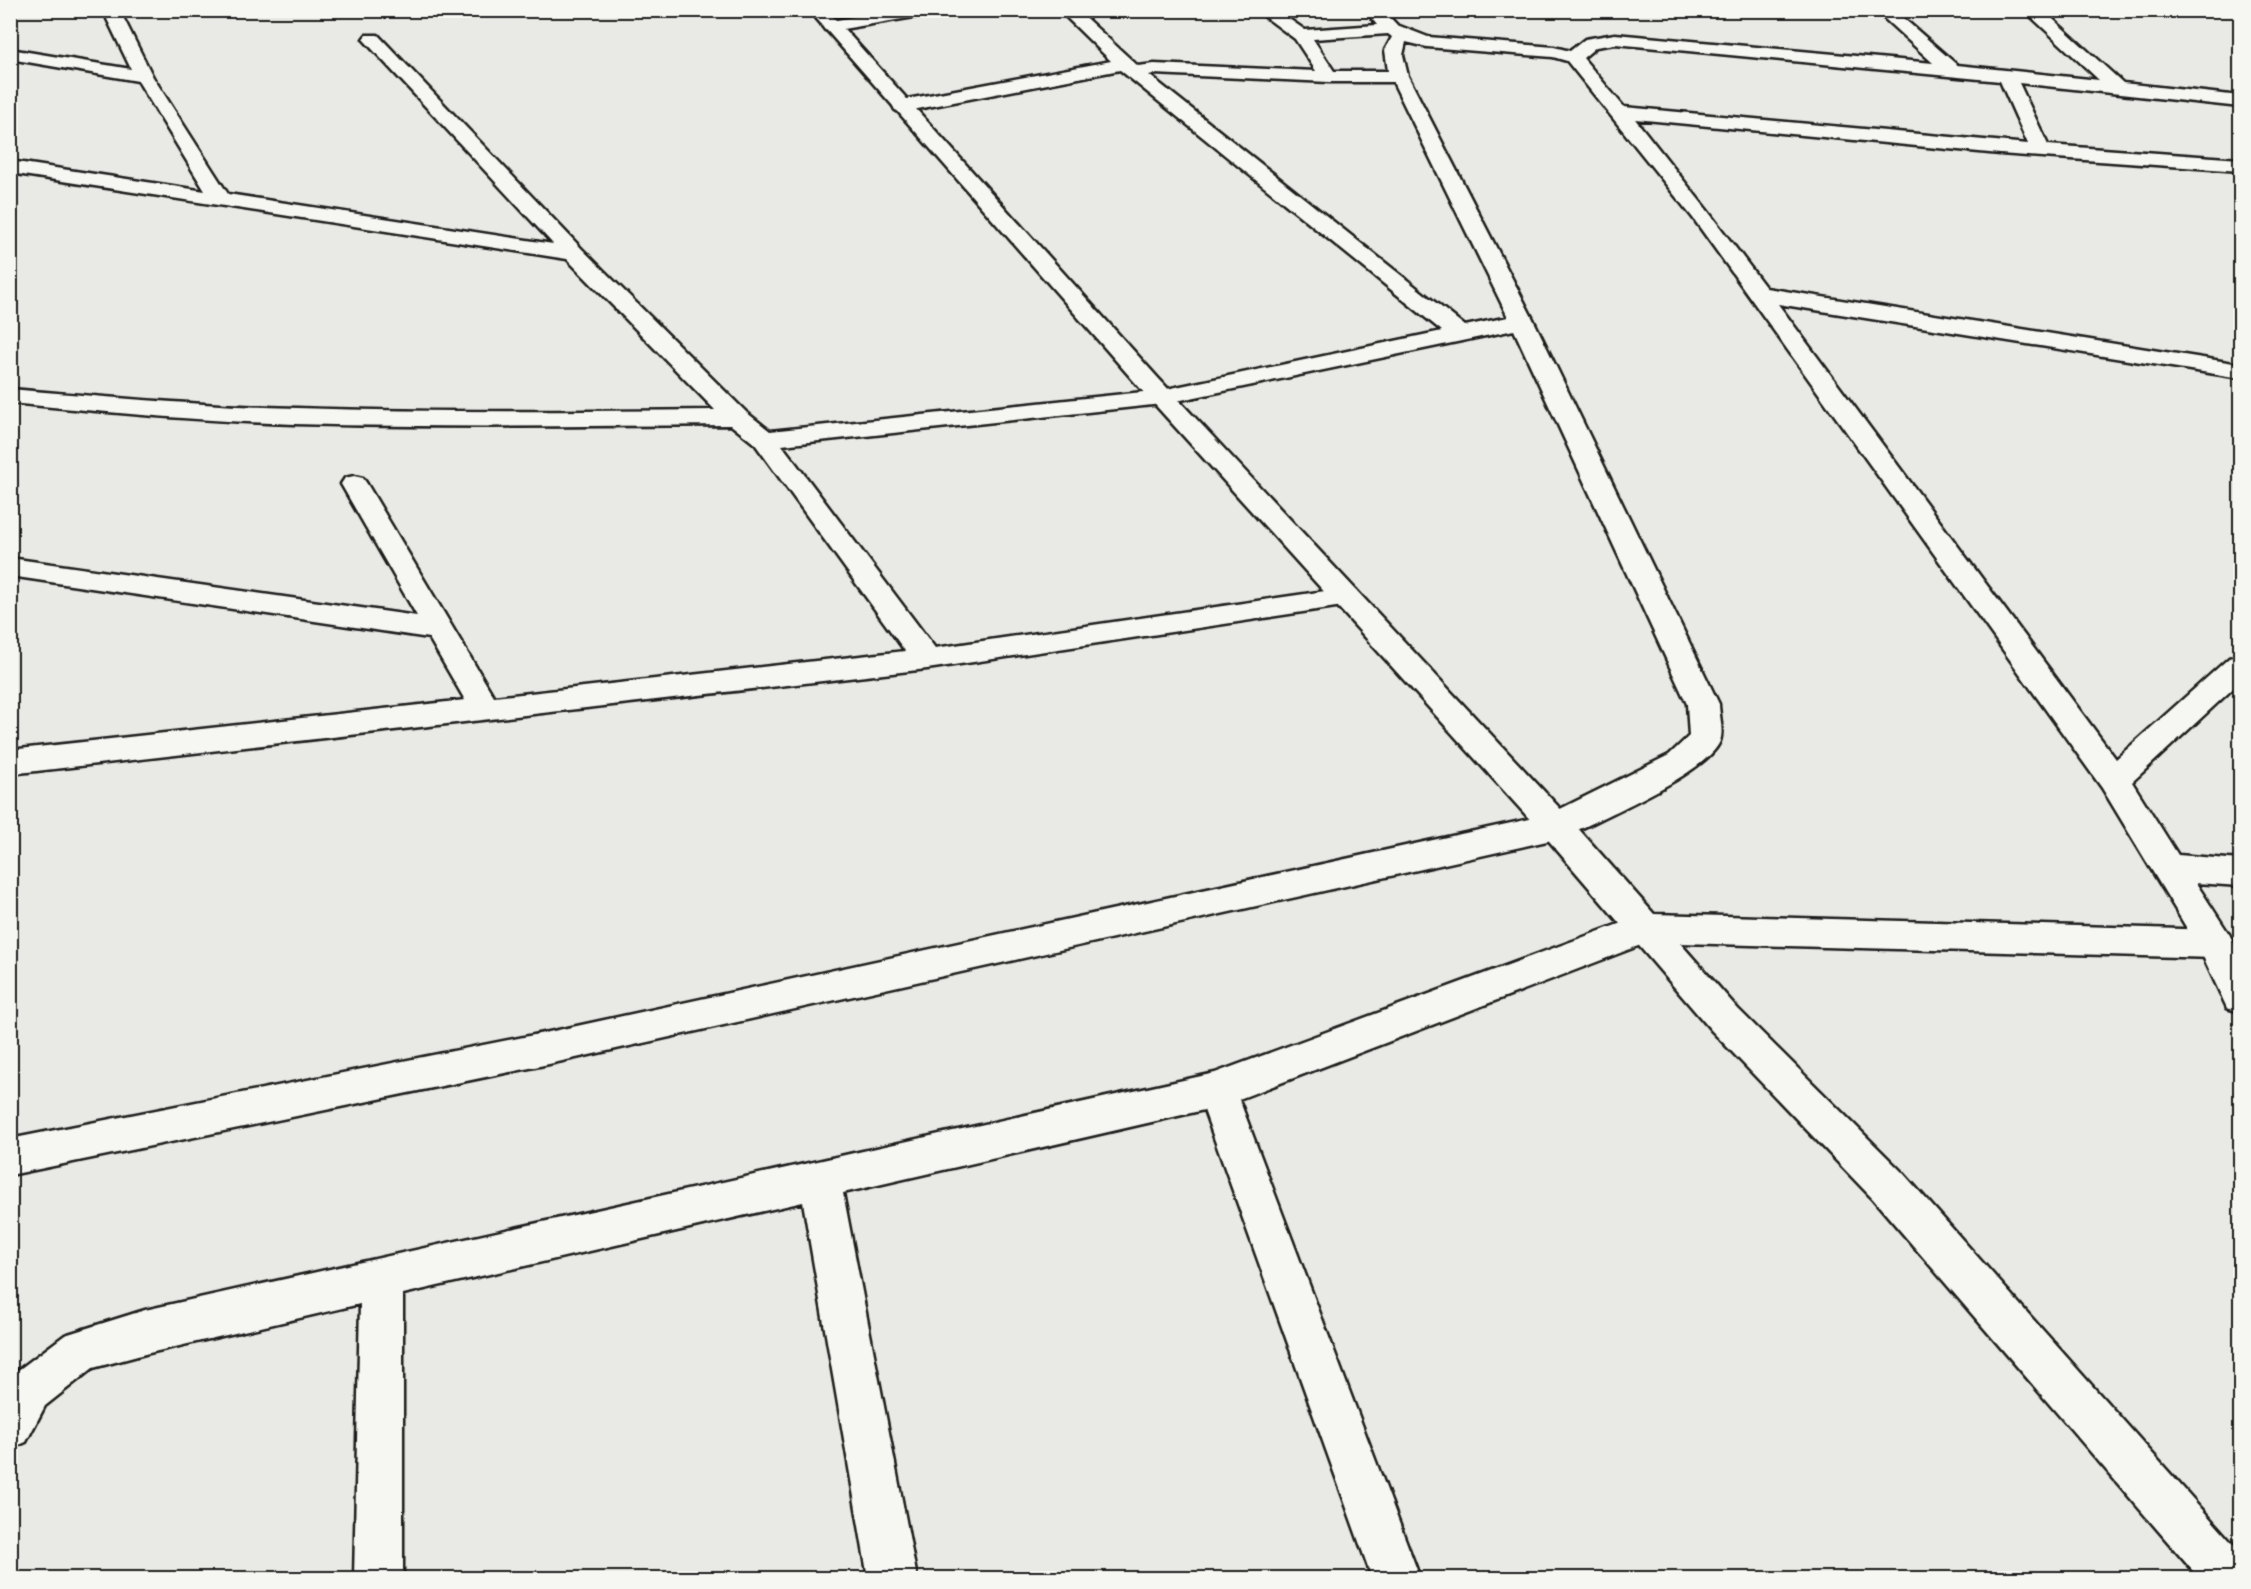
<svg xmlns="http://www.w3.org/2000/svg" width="2251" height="1589" font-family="Mali,sans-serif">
  <rect width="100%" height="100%" fill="#e9e9e5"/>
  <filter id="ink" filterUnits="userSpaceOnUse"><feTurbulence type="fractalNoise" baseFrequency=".0167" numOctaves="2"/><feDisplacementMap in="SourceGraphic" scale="12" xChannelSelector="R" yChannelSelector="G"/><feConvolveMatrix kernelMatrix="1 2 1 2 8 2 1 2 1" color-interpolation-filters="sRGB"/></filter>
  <g filter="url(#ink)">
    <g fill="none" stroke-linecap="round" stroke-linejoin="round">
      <!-- street casing -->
      <g stroke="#1c1c1c" stroke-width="5">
        <path id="street" d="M893,10H934L926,15L831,31L825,30L822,26L825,22L831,21Z
          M1059,10H1077L1138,66L1154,64L1316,71L1295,39L1256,10H1276L1305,30L1377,25L1365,10H1383L1397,25L1428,37L1554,47L1570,51L1585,39L1615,34L1933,63L1875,10H1894L1957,65L2099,80L2024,10H2043L2123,83L2240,96V107L2019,83L2048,145L2240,159V171L2000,154L1635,119L1707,210L1766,288L2240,364V378L1778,304L2116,759L2229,658L2240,655V682L2132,782L2178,855L2240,860V886L2196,883L2229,934L2240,958V1012L2227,1008L2200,950L2102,788L1693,218L1567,61L1553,57L1427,47L1406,42L1403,55L1408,76L1534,321L1719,704C1719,714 1724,731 1720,741C1708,773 1601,818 1568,835L1556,839L549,1064L10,1175V1139L549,1032L1548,815L1669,755L1689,736L1687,704L1514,330L1162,404L782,445L935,648L1346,588L1356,590L1360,597L1356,604L927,669L10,774V750L465,700L429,638L10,576V558L417,616L341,484L345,478L354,476L363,478L367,484L494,697L905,651L755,444L731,425C586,426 441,428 295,424C200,421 105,412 10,403V389C106,397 201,406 297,408C436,413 576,411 715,410L567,259L10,173V161L205,191L138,81L10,59V49L131,69L107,19L110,15H122L153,77L228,194L553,244L363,39L366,35H378L582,249L746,412L770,431L1162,390L1442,331L1120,70L902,112L895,110L893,106L895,102L902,100L1111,61ZM1388,34L1392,37L1385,50L1388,71H1334L1313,39ZM1615,44L2000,81L2028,144L1624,107L1583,58L1596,47ZM1154,74L1329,82H1393L1508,317L1465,326L1149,75Z
          M1646,914L1659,918L1664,928L1659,938L1239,1099L1420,1578H1372L1204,1110L843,1193L917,1578H868L803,1202L403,1294V1578H354L360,1304L145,1354L93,1368L45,1406L26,1442L10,1449V1379L13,1374L65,1335L145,1310L1215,1073Z"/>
      </g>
      <!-- secondary casing -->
      <g stroke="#1c1c1c" stroke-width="5">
        <path id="secondary" d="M809,10H827L1158,378L1568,817L1654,914L2216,930L2229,934L2234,944L2229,954L2216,958L1680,943L1738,1009L1903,1173L2240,1552V1578H2199L1873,1199L1712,1031L1544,835L1140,388Z"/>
      </g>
      <!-- street -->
      <use href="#street" fill="#f6f6f2" fill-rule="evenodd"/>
      <!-- secondary -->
      <use href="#secondary" fill="#f6f6f2" fill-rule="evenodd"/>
    </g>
  </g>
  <!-- margin -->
  <rect width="2251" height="1589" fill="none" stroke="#f6f6f2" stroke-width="36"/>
  <rect x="18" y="18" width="2215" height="1553" fill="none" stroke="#1c1c1c" stroke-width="2" filter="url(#ink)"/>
</svg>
